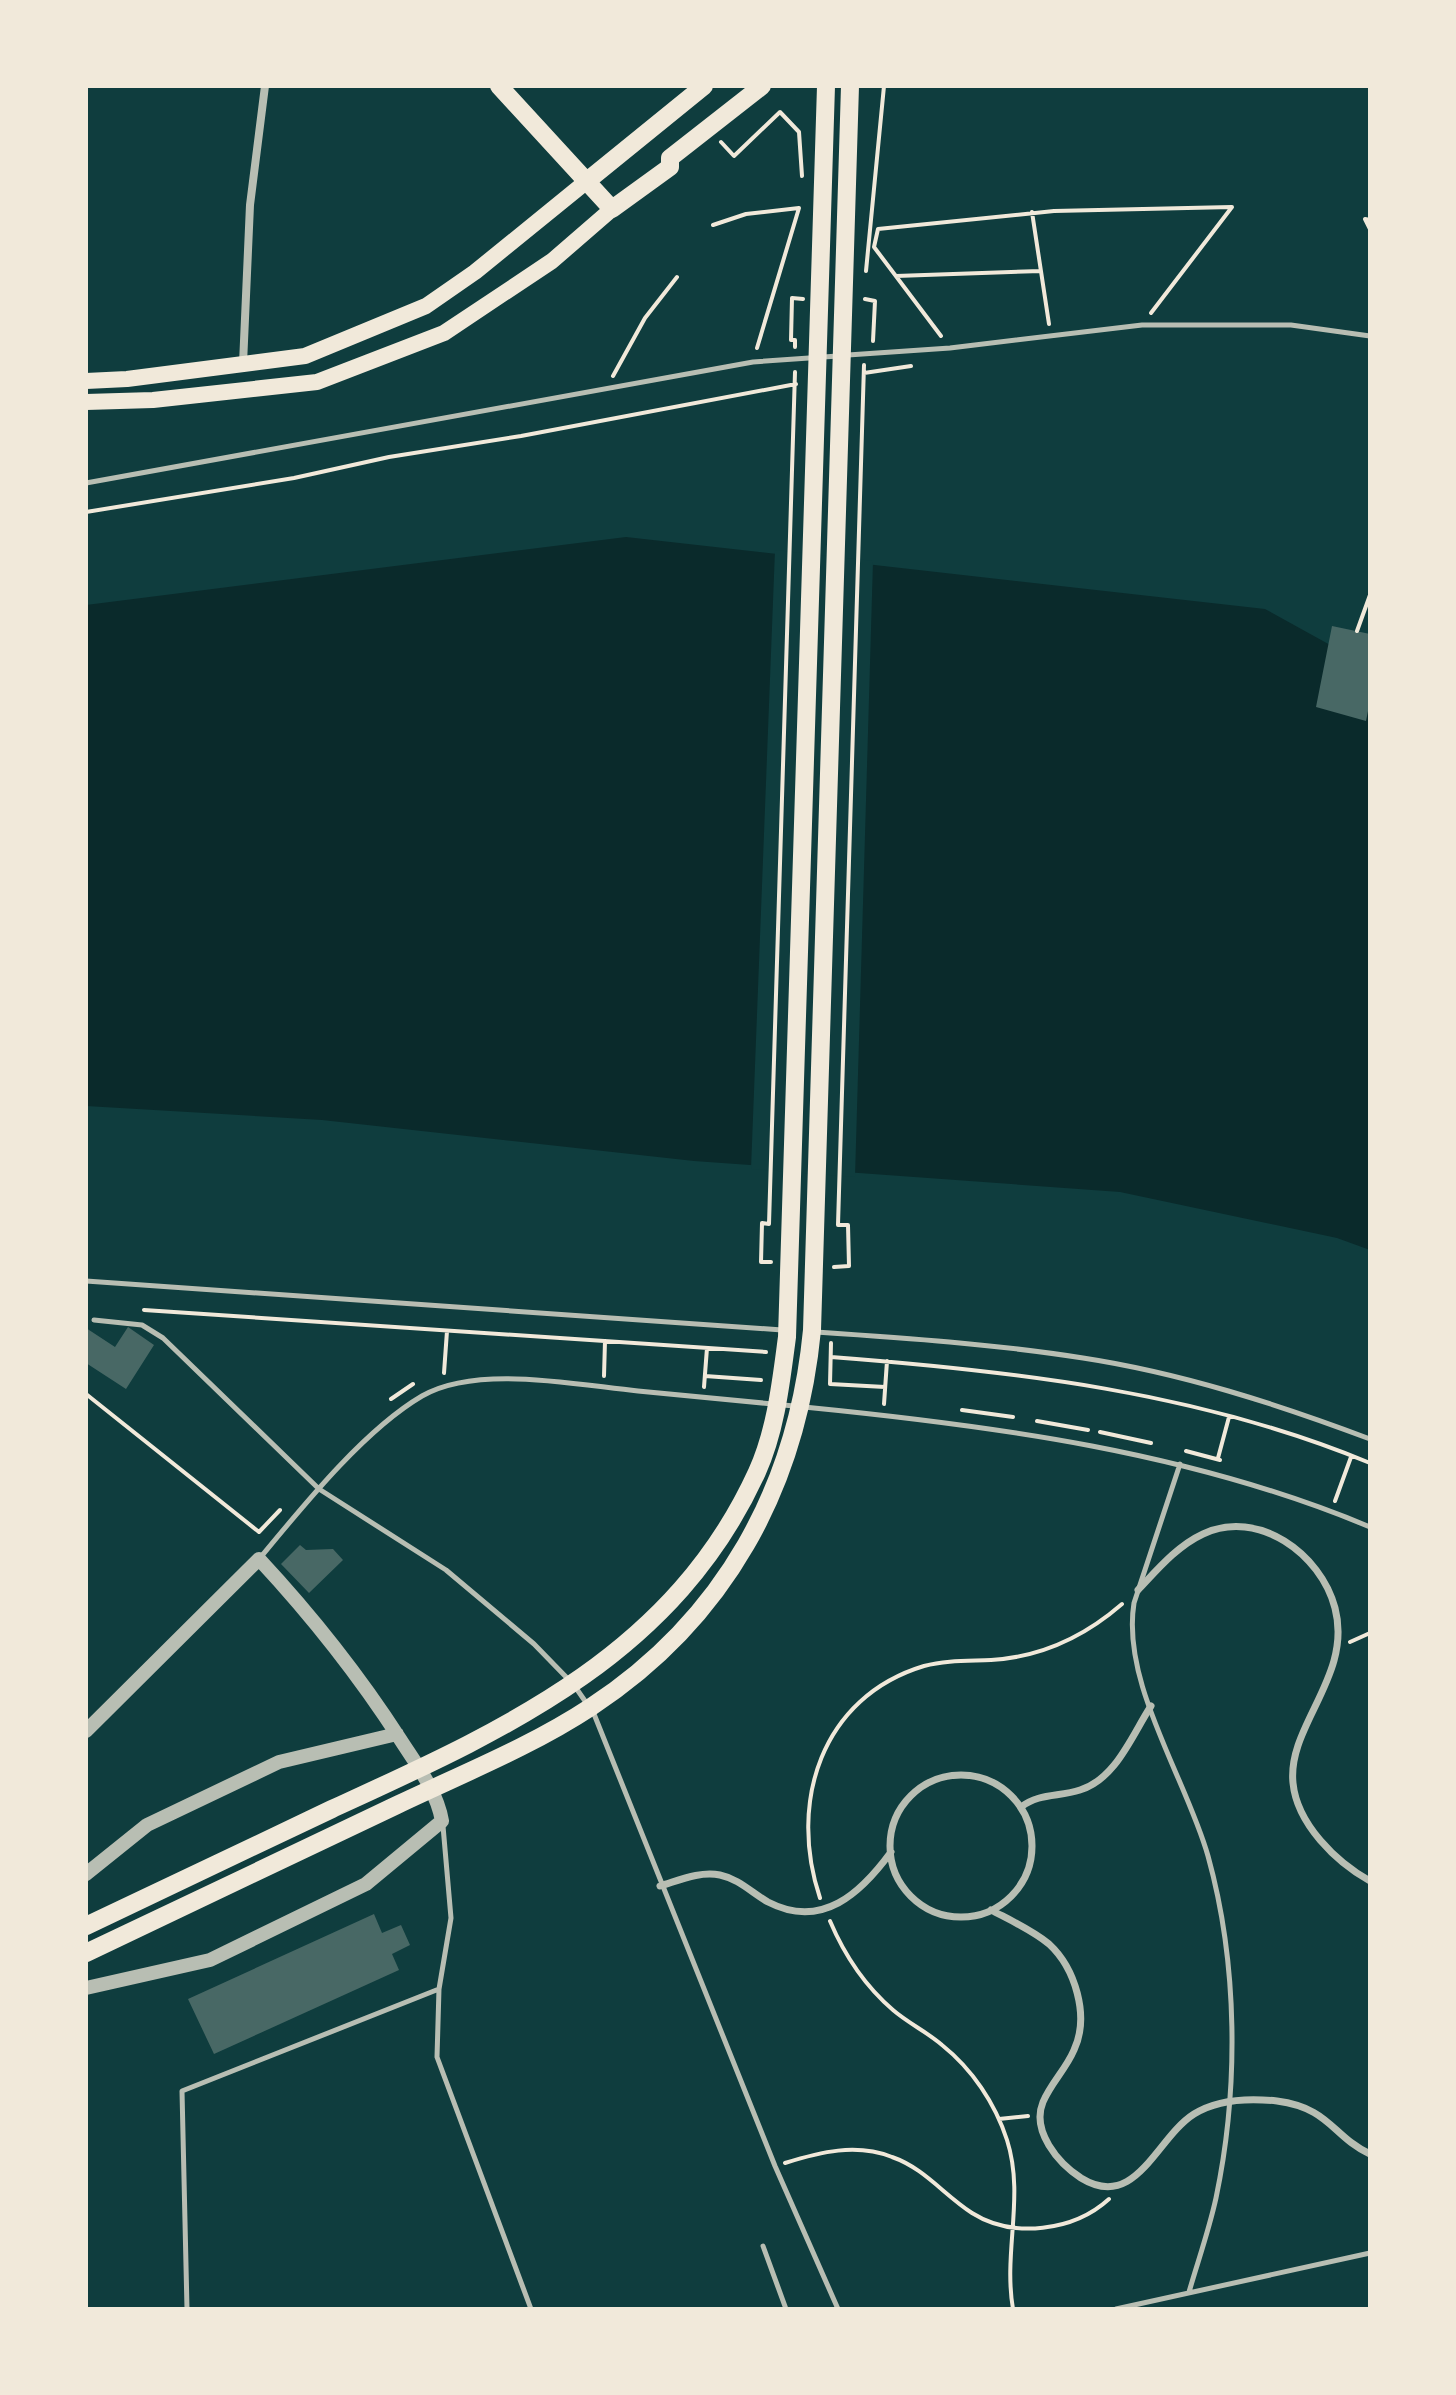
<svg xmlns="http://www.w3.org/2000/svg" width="1456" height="2395" font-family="Arial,sans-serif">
  <rect width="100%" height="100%" fill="#0f3d3e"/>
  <!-- water -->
  <path fill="#0a2a2b" d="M626,537L1265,609L1370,667V1250L1337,1238L1120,1192L694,1161L322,1120L86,1106V605Z"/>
  <!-- pier -->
  <path fill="#0f3d3e" d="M775,550L873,561L855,1177L751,1169Z"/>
  <!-- building -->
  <path fill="#486865" d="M1332,626L1370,634V701L1366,721L1316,707Z
    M128,1327L154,1345L126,1389L86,1363V1328L115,1347Z
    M300,1545L306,1550L333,1549L343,1560L309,1593L281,1564Z
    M374,1914L382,1933L401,1925L410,1945L392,1954L399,1970L214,2054L188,1999Z"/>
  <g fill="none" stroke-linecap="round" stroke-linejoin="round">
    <!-- path -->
    <path stroke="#f1e9da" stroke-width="4" d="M721,142L734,156L780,112L799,132L802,176
      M1032,212L1049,324
      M1370,220L1365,219L1370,229
      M713,225L746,214L799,208L757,348
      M866,271L884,86
      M896,276L1041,271
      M865,299L875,301L873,341
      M941,336L874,247L878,229L1054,211L1232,207L1151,313
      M795,347V340H791L792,298L803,299
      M864,373L911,366
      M613,376L645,318L677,277
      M86,512L294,478L389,457L521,436L796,384
      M1357,631L1370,595
      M771,1262H761L762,1223L769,1224L795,372
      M834,1267L849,1266L848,1225H838L864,365
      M144,1310L766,1352
      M831,1343L830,1384L885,1387
      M831,1357C1014,1371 1199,1392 1370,1463
      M444,1373L447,1331
      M604,1376L605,1341
      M705,1376L761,1380
      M704,1387L707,1348
      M86,1394L259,1532
      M391,1399L413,1384
      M884,1404L887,1361
      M962,1410L1013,1417
      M1037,1421L1088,1430
      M1100,1432L1151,1443
      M1186,1451L1220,1460
      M1218,1458L1229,1417
      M1335,1501L1351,1457
      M259,1532L280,1510
      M1350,1642L1370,1633
      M820,1898C788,1803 821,1697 924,1666C946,1660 968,1661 991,1660C1042,1657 1084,1637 1122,1604
      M830,1921C844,1954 865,1986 893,2010C908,2023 927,2032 942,2045C972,2069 995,2103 1007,2140C1025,2196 1003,2252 1013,2309
      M999,2119L1028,2116
      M785,2163C820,2152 856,2143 892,2157C924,2168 944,2195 972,2213C1013,2239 1074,2231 1109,2199"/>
    <!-- service -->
    <path stroke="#b8beb3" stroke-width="5" d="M848,355L950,348L1142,325H1291L1370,336
      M86,483L753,362L838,356
      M86,1281L782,1330
      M94,1320L142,1325L163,1338L319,1489L446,1570L534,1644L569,1680
      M816,1332C905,1338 994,1344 1083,1358C1181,1373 1277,1404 1370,1439
      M804,1407C996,1426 1191,1452 1370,1527
      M1180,1464L1134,1603C1121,1683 1186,1778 1208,1856C1238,1964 1239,2089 1216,2198C1209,2230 1198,2261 1189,2292
      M260,1558C303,1506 364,1430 422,1396C477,1364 577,1385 638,1391C690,1396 742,1401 794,1406
      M576,1688L594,1714L775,2166L838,2309
      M439,1989L437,2057L531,2309
      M763,2246L786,2309
      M187,2309L182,2091L439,1989L451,1918L443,1826
      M1116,2309L1370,2253"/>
    <!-- pedestrian -->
    <path stroke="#b8beb3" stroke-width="7" d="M1138,1590C1157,1570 1177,1546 1203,1534C1258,1508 1321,1554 1335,1608C1353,1676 1287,1726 1293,1783C1297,1824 1336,1862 1370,1881
      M890 1846a71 71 0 1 1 142 0a71 71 0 1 1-142 0Z
      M1021,1807C1039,1793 1059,1797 1080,1790C1116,1779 1132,1735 1151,1706
      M660,1886C680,1880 700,1871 720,1875C739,1879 752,1893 768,1902C822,1930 861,1893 891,1852
      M991,1910C1010,1920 1032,1930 1049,1944C1075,1968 1090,2016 1074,2050C1066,2069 1051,2083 1043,2102C1031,2131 1058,2163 1081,2178C1136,2212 1156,2138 1194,2114C1218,2099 1249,2098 1277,2101C1330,2108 1332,2136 1370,2154"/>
    <!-- minor -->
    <path stroke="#b8beb3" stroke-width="8" d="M243,364L250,205L265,86"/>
    <!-- tertiary -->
    <path stroke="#b8beb3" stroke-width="14" d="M86,1731L259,1559C312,1616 358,1674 400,1739C416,1764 437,1791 442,1821L366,1884L210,1960L86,1988
      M86,1874L147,1825L279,1762L397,1734"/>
    <!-- secondary -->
    <path stroke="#f1e9da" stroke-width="16" d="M86,381L127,379L305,356L426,306L475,272L587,181
      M86,402L153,400L317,382L444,333L552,261L612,209"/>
    <!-- primary -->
    <path stroke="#f1e9da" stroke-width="18" d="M499,86L612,209L670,167V158L762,86
      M587,181L704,86
      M86,1926C168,1887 250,1848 332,1809C504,1730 673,1656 757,1472C776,1430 781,1382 787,1337L826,86
      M86,1953C190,1904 294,1855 397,1805C462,1774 532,1746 591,1707C725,1619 797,1487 812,1330L850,86"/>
  </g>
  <!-- border -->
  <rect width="1456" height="2395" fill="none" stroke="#f1e9da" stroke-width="176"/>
</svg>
